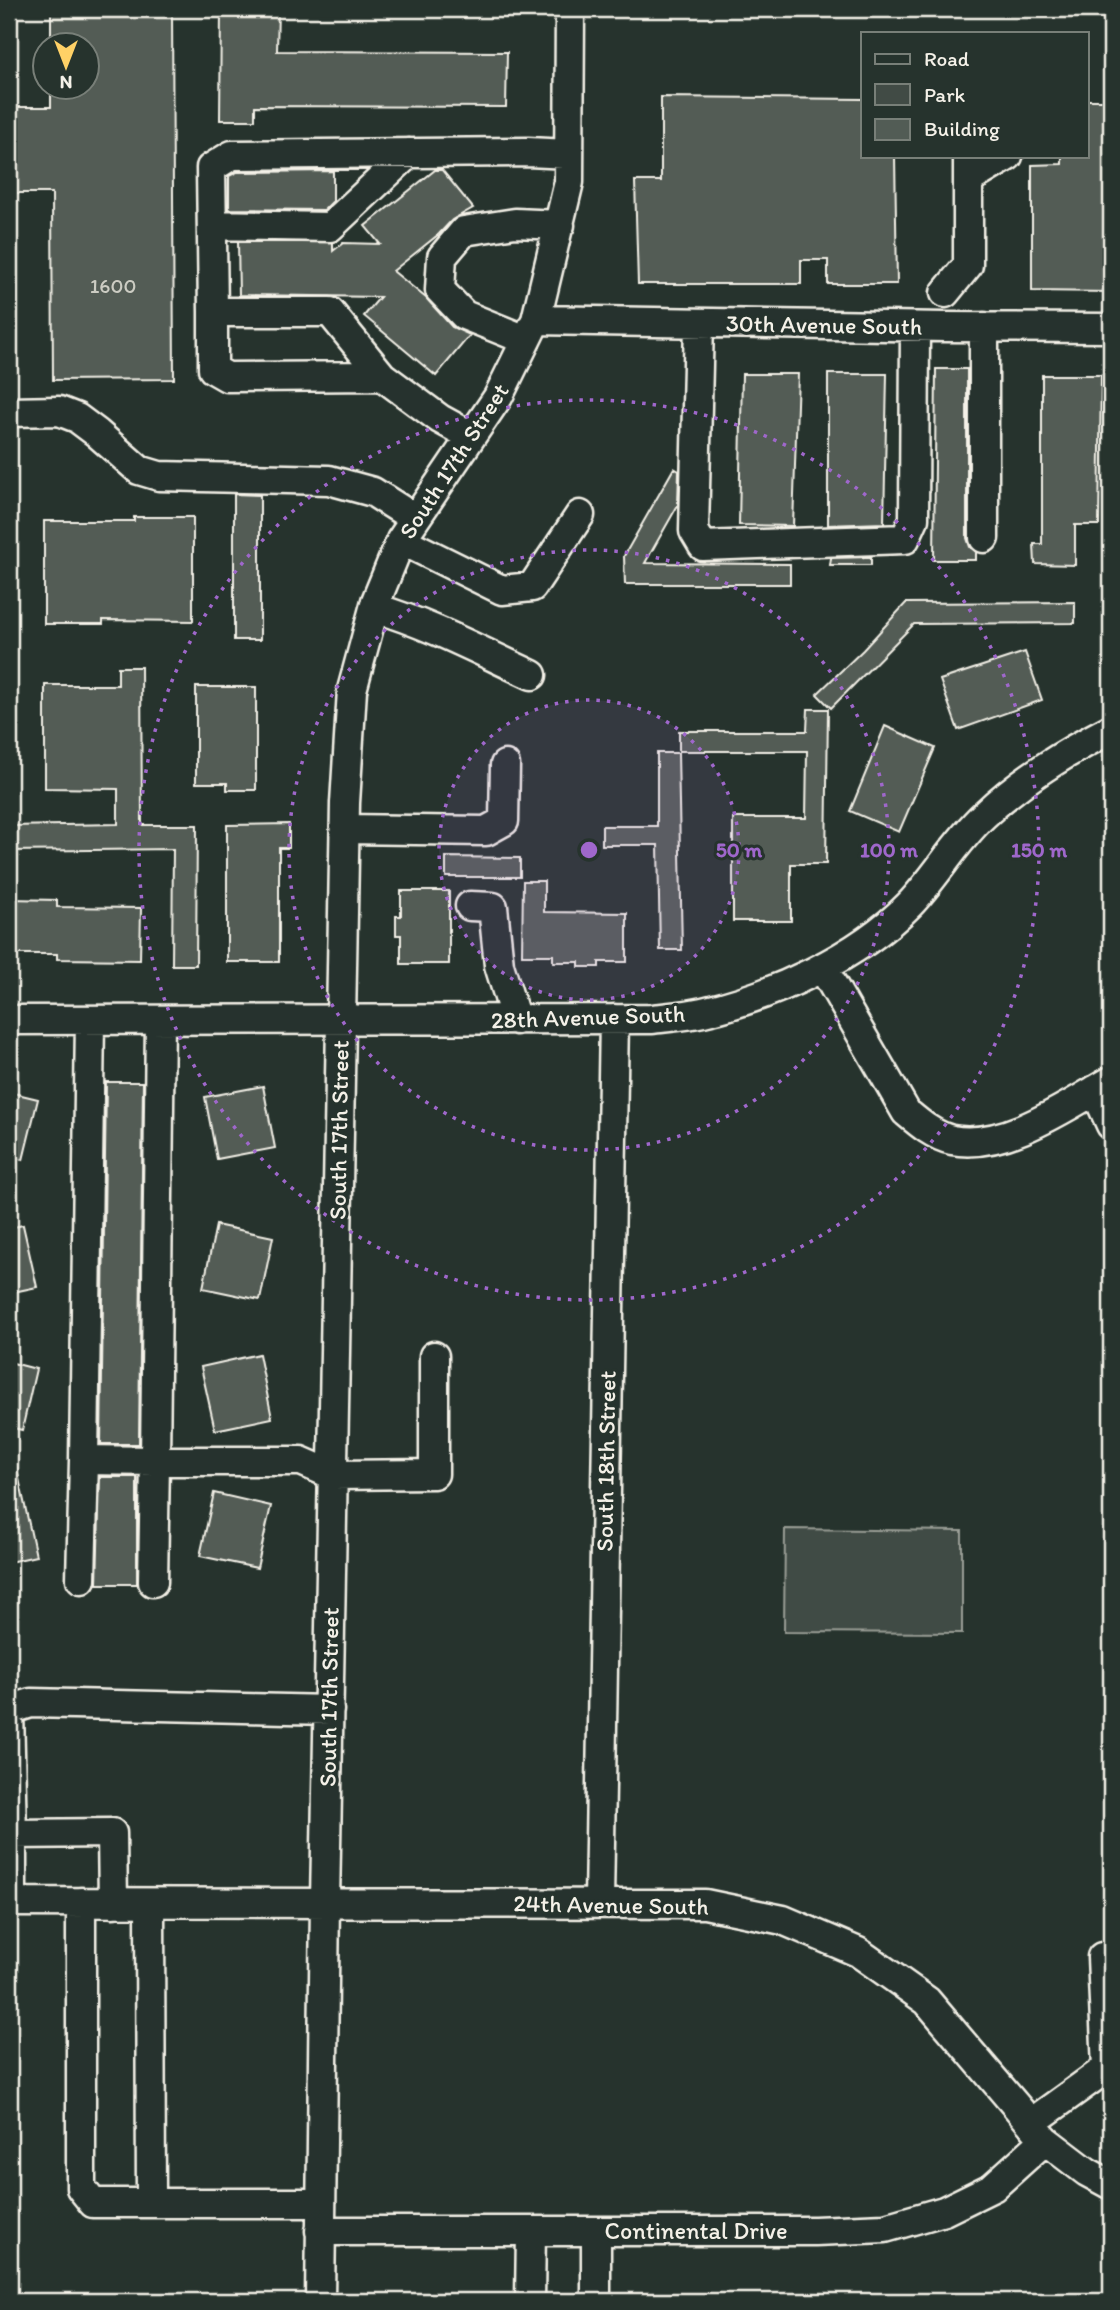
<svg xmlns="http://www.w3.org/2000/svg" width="1120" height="2310" font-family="Itim,sans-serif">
  <rect width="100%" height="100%" fill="#26332d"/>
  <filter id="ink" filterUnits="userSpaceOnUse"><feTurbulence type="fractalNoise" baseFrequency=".0143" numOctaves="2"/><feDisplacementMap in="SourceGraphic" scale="14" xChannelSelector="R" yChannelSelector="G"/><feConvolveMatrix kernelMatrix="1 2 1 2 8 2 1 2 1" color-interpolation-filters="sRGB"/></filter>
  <g filter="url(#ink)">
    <!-- green -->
    <path fill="#414b45" stroke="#9a9e96" stroke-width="2" d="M785,1529L962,1531V1633L784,1632Z"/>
    <!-- building -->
    <path fill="#525c55" stroke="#f4f1e8" stroke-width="2" d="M51,9H172L174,379L53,380L52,193H9V107H51V88H88V46H51Z
      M221,9H278L277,51L507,52L506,107L255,106V120H220Z
      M661,97L863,99V156H895L897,284H828V260H801V284H638L635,181H661Z
      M1087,100H1111V292L1032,291V165L1062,164V156H1087Z
      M435,170H442L473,208L452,220L439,234L393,271L426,298L452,327L470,335L436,376L364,316L380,297L239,295L238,242H333V251L343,243L380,244L365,226Z
      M333,171V201L324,210L229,209V176L237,172Z
      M936,369H967V538L970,547L976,552V560H934Z
      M742,374H798L793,526L739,525Z
      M828,374H887L884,523L828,525Z
      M1042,375H1101L1099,525H1075V565L1035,564L1034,544H1042Z
      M674,468L679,471L678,505L645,563L790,564V584H625L624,556Z
      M234,494L260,495V640H234Z
      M134,517H193V621L103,620V624H44V521H134Z
      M871,557V565H830L831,558Z
      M1075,602V623L914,624L831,708L817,694L863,650L906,603Z
      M1025,652L1042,700L958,730L940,680Z
      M118,667H141L142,825H197L196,965H172L173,849L9,851V826L118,824V789L45,788V685H118Z
      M196,687H256V790H227V783H196Z
      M808,709H828L826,864H791V921H733V818H806L807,751H679V731H807Z
      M885,726L935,748L899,832L850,811Z
      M657,753H678L682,950H660L658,845H602V826H657Z
      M289,824V848H279V962H227V825Z
      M446,857L520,858V877H446Z
      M523,881H544V912L627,913V962H599V967H579V962H553V955H522Z
      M401,891H449V964H401V935H396V916H401Z
      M9,899L57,900V907L141,908L140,960L57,959V954H9Z
      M106,1082H143L139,1444H101Z
      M263,1086L275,1148L217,1159L205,1097Z
      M9,1092L38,1099L23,1160L9,1157Z
      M23,1225L37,1287L9,1293V1228Z
      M216,1225L273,1237L260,1300L203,1288Z
      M259,1354L272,1418L215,1430L201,1367Z
      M9,1362L36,1369L22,1430L9,1427Z
      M16,1465L36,1556L9,1562V1466Z
      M100,1477H137V1584H97Z
      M214,1493L271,1506L257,1568L200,1556Z"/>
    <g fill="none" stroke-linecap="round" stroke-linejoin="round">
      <!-- minor casing -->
      <g stroke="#f4f1e8" stroke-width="33">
        <path id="minor" d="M968,180L1008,156
          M212,225L330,227L409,153
          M945,293L968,265V156
          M213,312V369L227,377L382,376
          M536,320L945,327L1111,328
          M699,323L694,531L703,546L905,539L914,519L915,327
          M526,340L464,315L440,290L442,257L464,231L515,223L560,225
          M9,412L59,411L77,418L97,433L139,470L159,476L329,480L373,492L414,518
          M471,436L440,419L382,376L330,312H213L211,168L232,155L528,152L569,154
          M984,538V327
          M401,540L502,590L532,587L580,515
          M375,608C429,624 480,651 532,675
          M345,829L486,831L504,821L505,765
          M470,906L493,907L499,965L516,1020
          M823,968L906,1112C919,1123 934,1136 952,1140C1005,1150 1067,1106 1111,1081
          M9,1020L651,1019C668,1017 686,1016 703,1012C773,996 858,957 909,905C936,877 955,842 984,815C1022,779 1065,753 1111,729
          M1095,1090L1111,1125
          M84,1460L90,1020
          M81,1579L84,1460L155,1461L160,1020
          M153,1582L155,1461H301L333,1475L434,1474V1356
          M12,1834V1902
          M9,1902L705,1904L783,1920L858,1952L927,2001L1045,2140L1087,2172L1111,2185
          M81,1902V2188L93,2203H151
          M599,1902L614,1019
          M113,1903L112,1833L12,1834L9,1710L31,1703L329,1710
          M150,1903L151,2203H321
          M1102,1957L1107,2068
          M1031,2123L1107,2068H1111
          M320,2231H815L885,2228L944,2211L993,2187L1045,2140
          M596,2231V2301
          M320,2301L325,1902L345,803L352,690L376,601L401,540L498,397L536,320L569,182L570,9
          M530,2301L531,2231"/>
      </g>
      <!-- minor -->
      <use href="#minor" stroke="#26332d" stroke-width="28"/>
    </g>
  </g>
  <!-- distance rings -->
  <circle cx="589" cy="850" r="150" fill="#9f67cb" fill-opacity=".12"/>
  <g fill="none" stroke="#9f67cb" stroke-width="3.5" stroke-dasharray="3.5 7">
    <circle cx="589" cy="850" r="150"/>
    <circle cx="589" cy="850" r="300"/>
    <circle cx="589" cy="850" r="450"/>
  </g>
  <g text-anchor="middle" stroke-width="6" stroke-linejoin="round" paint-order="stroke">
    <!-- number labels -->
    <g font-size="21" fill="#ccccc3">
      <text x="113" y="293">1600</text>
    </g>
    <!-- street labels -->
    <g font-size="24" fill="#f4f1e8" stroke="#26332d">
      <text transform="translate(824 325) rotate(1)" y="8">30th Avenue South</text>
      <text transform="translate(454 461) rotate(-57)" y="8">South 17th Street</text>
      <text transform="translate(588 1017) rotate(-2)" y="8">28th Avenue South</text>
      <text transform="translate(339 1130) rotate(-89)" y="8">South 17th Street</text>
      <text transform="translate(606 1461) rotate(-89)" y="8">South 18th Street</text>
      <text transform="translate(329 1697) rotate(-89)" y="8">South 17th Street</text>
      <text transform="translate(611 1905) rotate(1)" y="8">24th Avenue South</text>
      <text x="696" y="2239">Continental Drive</text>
    </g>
  </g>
  <circle cx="589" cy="850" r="10" fill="#9f67cb" stroke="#26332d" stroke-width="3.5"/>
  <g font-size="21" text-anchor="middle" font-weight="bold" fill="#9f67cb" stroke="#26332d" stroke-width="6" stroke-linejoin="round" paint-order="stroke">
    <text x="739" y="857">50 m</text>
    <text x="889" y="857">100 m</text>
    <text x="1039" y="857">150 m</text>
  </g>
  <!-- margin -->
  <rect width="1120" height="2310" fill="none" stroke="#26332d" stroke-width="35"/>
  <rect x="18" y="18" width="1085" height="2275" fill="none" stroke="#f4f1e8" stroke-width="2.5" filter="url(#ink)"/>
  <!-- legend -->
  <rect x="861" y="32" width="228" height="126" fill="#26332d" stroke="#787f78" stroke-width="2"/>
  <rect x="875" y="54" width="35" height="10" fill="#26332d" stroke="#787f78" stroke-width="2"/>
  <text x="924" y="66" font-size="21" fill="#f4f1e8">Road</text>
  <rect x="875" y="84" width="35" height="21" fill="#414b45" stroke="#787f78" stroke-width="2"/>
  <text x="924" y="102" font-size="21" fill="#f4f1e8">Park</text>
  <rect x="875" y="119" width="35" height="21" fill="#525c55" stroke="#787f78" stroke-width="2"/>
  <text x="924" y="136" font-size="21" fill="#f4f1e8">Building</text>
  <!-- north arrow -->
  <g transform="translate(66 66) rotate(180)"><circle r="33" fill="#26332d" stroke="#787f78" stroke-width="2"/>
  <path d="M0-5L12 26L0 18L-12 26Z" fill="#ffd166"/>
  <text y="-10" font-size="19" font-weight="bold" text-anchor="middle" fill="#f4f1e8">N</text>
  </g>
</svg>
